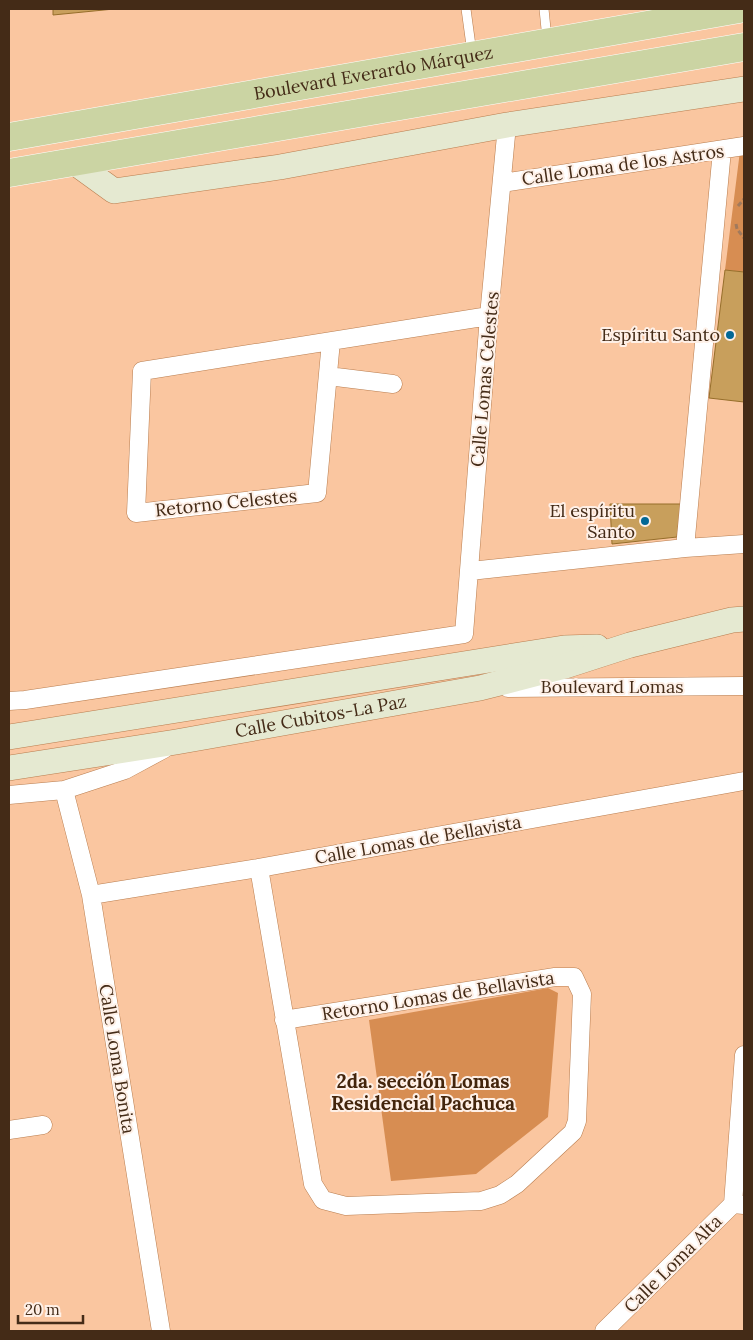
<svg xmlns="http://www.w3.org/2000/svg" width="753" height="1340" font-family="Lora,serif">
  <rect width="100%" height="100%" fill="#fac6a0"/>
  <!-- green -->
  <path fill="#d78d52" d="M744,150V272L725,270L740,151Z
    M548,988L558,993L548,1117L476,1174L391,1181L369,1020Z"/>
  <!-- building -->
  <path fill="#c89f5c" stroke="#966e2a" d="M53,9H114L53,15Z
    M725,270L744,272V402L709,398Z
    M610,504H681L677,537L612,544Z"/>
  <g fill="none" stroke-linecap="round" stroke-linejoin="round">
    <!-- lane casing -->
    <g stroke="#b97d4e" stroke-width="10">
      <path id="lane" d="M466,9L472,53
        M544,9L547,39"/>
    </g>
    <!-- street casing -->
    <g stroke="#b97d4e" stroke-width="19">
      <path id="street" d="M502,183L744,146
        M331,341L317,493L136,513L142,371L489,316
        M328,376L393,384
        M685,548L722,150
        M470,571L685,548L744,544
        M508,688L744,686
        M9,701L25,700L464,634L489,316L507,125
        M64,790L91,895L161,1331
        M9,795L64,790L125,770L164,749
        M259,868L313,1184L323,1200L346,1206L481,1201L500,1195L517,1184L573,1132L577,1121L582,994L574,977H555L284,1020
        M91,895L259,868L744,781
        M9,1130L43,1125
        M733,1204L744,1055
        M604,1331L733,1204L744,1205"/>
    </g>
    <!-- secondary casing -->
    <g stroke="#b97d4e" stroke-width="26">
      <g id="secondary">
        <path d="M74,162L114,191L280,167L507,125L744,89"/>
        <path d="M9,737L564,648L597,647"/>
        <path id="s1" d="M9,768L176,742L480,688L565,666L630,645L732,620L744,619"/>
      </g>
    </g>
    <!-- primary casing -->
    <g stroke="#fff" stroke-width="29">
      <g id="primary">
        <path id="s2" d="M9,137L739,9"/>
        <path d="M9,173L744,47"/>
      </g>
    </g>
    <!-- path -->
    <path stroke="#a17a5d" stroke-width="3" stroke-dasharray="5 2.5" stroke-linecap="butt" d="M738,206L744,199
      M736,224L737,229L744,238"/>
    <!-- lane -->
    <use href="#lane" stroke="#fff" stroke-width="9"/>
    <!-- street -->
    <use href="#street" stroke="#fff" stroke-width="18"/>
    <!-- secondary -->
    <use href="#secondary" stroke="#e5e9d1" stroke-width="25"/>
    <!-- primary -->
    <use href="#primary" stroke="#cbd4a3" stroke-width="28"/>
  </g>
  <!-- markers -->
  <g fill="#036896" stroke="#fef0e7" stroke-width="2">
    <circle cx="730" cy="335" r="5"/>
    <circle cx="645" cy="521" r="5"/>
  </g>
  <g text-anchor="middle" stroke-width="4" stroke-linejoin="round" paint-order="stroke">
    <!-- street labels -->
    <g font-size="18" fill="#442b17" stroke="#fef0e7">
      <text dy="6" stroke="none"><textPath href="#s2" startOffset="370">Boulevard Everardo Márquez</textPath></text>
      <text transform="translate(623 165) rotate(-8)" y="6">Calle Loma de los Astros</text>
      <text transform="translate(485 379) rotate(-85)" y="6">Calle Lomas Celestes</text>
      <text transform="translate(226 503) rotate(-6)" y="6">Retorno Celestes</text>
      <text x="612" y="693">Boulevard Lomas</text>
      <text dy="6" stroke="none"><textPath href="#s1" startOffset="316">Calle Cubitos-La Paz</textPath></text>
      <text transform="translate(418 840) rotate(-10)" y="6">Calle Lomas de Bellavista</text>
      <text transform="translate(438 996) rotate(-9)" y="6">Retorno Lomas de Bellavista</text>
      <text transform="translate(117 1059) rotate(81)" y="6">Calle Loma Bonita</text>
      <text transform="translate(673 1264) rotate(-45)" y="6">Calle Loma Alta</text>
    </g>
    <!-- poi labels -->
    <g font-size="18" fill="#442b17" stroke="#fef0e7" text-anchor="end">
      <text x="720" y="341">Espíritu Santo</text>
      <text x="635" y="517">El espíritu<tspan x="635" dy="21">Santo</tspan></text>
    </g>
    <!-- neighbourhood labels -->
    <g font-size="19" font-weight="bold" fill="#43250c" stroke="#fef0e7">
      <text x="423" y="1088">2da. sección Lomas<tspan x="423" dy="22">Residencial Pachuca</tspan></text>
    </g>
  </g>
  <!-- border -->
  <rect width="753" height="1340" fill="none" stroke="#442b17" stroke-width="20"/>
  <!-- scale -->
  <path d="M18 1315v8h65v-8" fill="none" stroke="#442b17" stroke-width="2.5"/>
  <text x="25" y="1315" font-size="15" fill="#442b17" stroke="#fef0e7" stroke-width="4" paint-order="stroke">20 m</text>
</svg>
